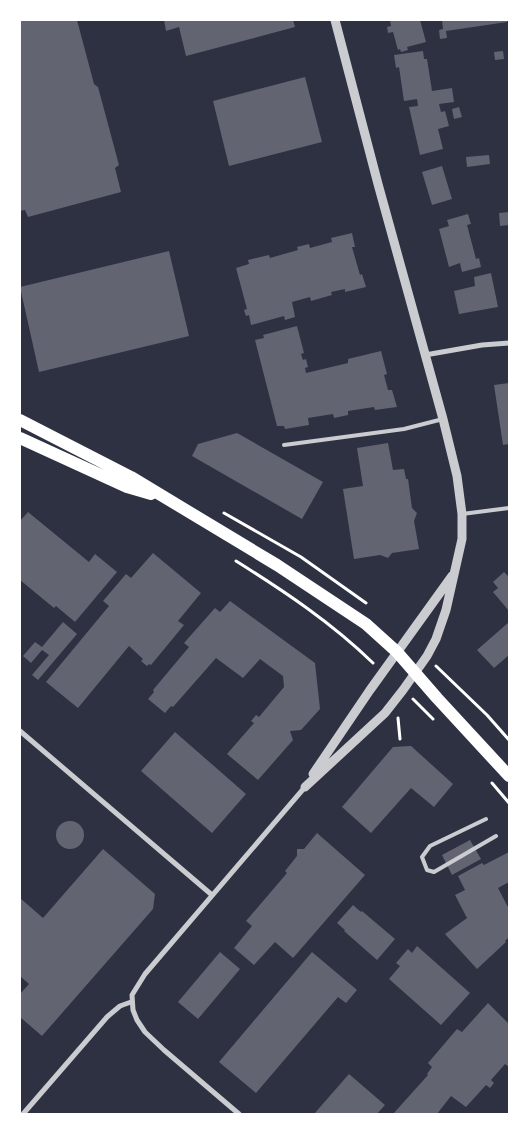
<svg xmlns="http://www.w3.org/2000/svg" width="529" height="1134" font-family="'DM Sans',sans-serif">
  <rect width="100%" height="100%" fill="#2d3142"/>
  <!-- building -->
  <path fill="#626471" d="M20,20H77L94,84L98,87L119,165L115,168L121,192L28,217L25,210L20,211Z
    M164,20H293L295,27L186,56L179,27L166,31Z
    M390,20H420L426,42L407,47L408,50L401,52L400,49L398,50L393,32L388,33L387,27L391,26Z
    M442,20H507V22L446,31L447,38L440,39L439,30L443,29Z
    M423,51L424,59H427L432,91L452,88L454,102L439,104L441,112L445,111L449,126L438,129L443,149L420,155L409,107L418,106L417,99L404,101L399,67L396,68L394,55Z
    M503,51L504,59L495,60L494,52Z
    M305,77L322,142L229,166L213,101Z
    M459,107L462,117L454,119L452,109Z
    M489,155L490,164L467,167L466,157Z
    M442,166L452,199L432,205L422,172Z
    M509,212V225L500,226L499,213Z
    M468,214L471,224L467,225L476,259L479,258L481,267L462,272L460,263L449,267L439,229L449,226L447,220Z
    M352,233L355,247H352L360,275L362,274L366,287L345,292V289L331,292L332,295L311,301L310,297L292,302L295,317L285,320L284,316L251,325L249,315L246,316L244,310L247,309L236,268L249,264L248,260L269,255L270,258L298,250L297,247L309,244L310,248L332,242L331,238Z
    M169,251L189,336L39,372L20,287Z
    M491,273L498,307L459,314L454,291L475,286L474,277Z
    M297,326L304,353L301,354L303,360L306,359L308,367L305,368L306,373L348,363V359L381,351L387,374L384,375L388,390H392L397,407L375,410L374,407L348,411V415L334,418L333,414L308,418L309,425L285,429L284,426H277L255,340L264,338L263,335Z
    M509,383V444L503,445L494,385Z
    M237,433L323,482L302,519L192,456L198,444Z
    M388,443L393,470L404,469L406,479H408L412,508L417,513L414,521L419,549L392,553L388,558L380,555L354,559L343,489L363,486L357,448Z
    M28,512L89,562L95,554L117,572L75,622L56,606L54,608L20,580V521Z
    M153,553L201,593L178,621L184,625L151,665L149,664L147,666L141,661L143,659L129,646L78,708L46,682L109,606L103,601L126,574L131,578Z
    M504,572L509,577V611L493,592L498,588L493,582Z
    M230,601L315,663L320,709L301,730L290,731L293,740L258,780L227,754L254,723L251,721L256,715L259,717L284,687L283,676L260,659L243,678L216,658L173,707L171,706L165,713L148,699L154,692L153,690L189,647L184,643L215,608L220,612Z
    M63,622L77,634L38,680L32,675L49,655L42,650L31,663L23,656L35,642L42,647Z
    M509,622V655L494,668L477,650Z
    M175,732L246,794L212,833L141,771Z
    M411,746L453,784L434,807L411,788L371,833L342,807L393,747Z
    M56 835a14 14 0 1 1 28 0a14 14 0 1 1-28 0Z
    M317,833L365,875L293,958L275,942L254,965L234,948L252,926L246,921L287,873L285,871L297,856V849H304Z
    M470,840L481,859L452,875L442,855Z
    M103,849L155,894L153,909L42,1036L20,1017V994L29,984L20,976V898L43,918Z
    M509,852V882L498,888L509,909V937L505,941L506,942L477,969L445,934L467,918L455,895L465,890L458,876L482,863L484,865Z
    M353,905L361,912L362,911L395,939L377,960L344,931L345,930L337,923Z
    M417,946L470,993L441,1025L389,979L400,966L396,963L408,949L412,953Z
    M220,952L240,969L198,1019L178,1002Z
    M312,952L357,990L346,1003L338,997L256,1093L219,1062Z
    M488,1003L509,1024V1067L505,1064L491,1080L494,1083L490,1088L486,1085L466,1107L451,1096L437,1114H393L428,1075L427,1074L432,1067L428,1063L457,1029L462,1032Z
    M349,1074L385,1105L377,1114H314Z"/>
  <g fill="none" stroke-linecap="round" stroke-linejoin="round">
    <!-- path -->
    <path stroke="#fff" stroke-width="3" d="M224,513L301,557L366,603
      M236,561C284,591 332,623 373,663
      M436,666L487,715L509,740
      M413,699L433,719
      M398,718L400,739
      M492,783L509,803"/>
    <!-- service -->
    <path stroke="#caccd0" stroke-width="4" d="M284,445L404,429L443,419
      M462,514L509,508
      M486,819L430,846L422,857L427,870L434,872L496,836"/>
    <!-- minor -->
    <path stroke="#caccd0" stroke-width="5" d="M425,355L482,345L509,343
      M20,731L212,895
      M23,1114L107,1017L120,1006L131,1002
      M239,1114L164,1050L145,1032L137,1020L133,1010L132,995L145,974L305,787"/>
    <!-- tertiary -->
    <path stroke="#caccd0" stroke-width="9" d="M313,774L370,690L452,576
      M305,787L385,713L403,690L427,656L436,639L446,610L462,539V514L457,476L443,419L378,184L335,20"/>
    <!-- primary -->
    <path stroke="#fff" stroke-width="12" d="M20,420L131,477L277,565L366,624L397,652L437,698L509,776
      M20,438L127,487L151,494"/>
  </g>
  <!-- border -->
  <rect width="529" height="1134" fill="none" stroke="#ffffff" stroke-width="42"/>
</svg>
